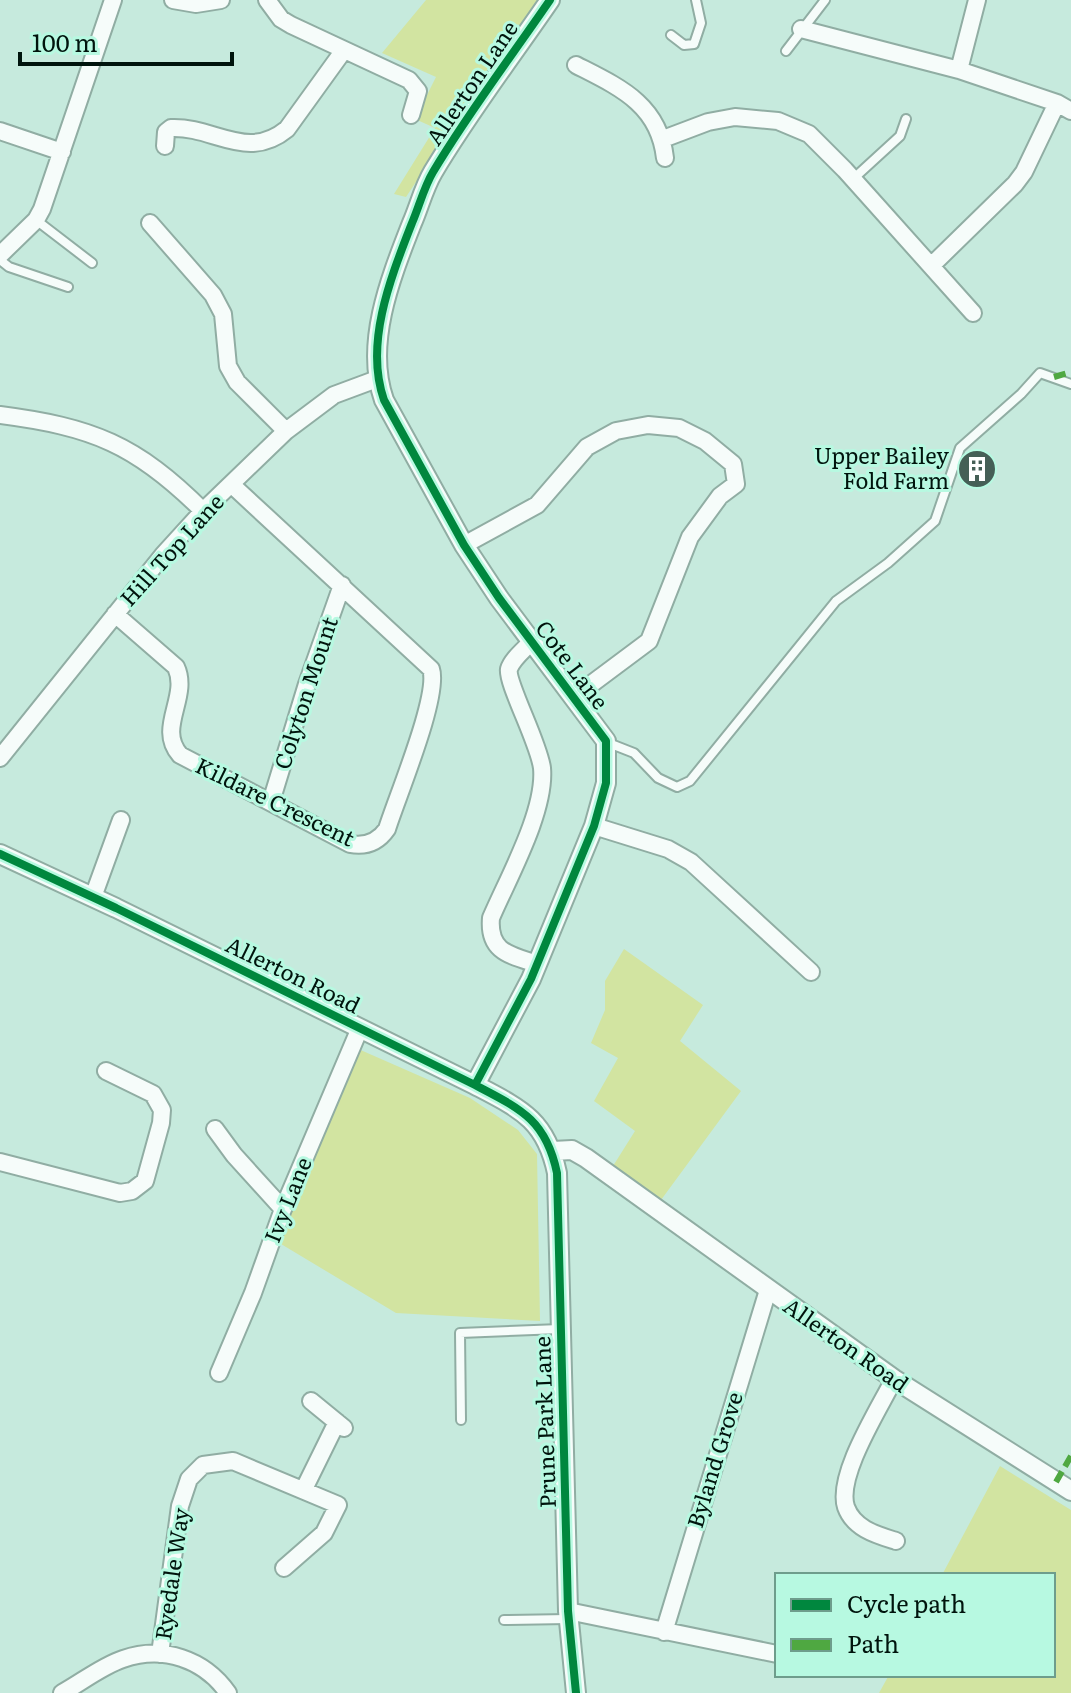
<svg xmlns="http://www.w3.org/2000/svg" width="1071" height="1693" font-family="Literata,serif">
  <rect width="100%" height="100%" fill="#c6eadd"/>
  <!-- green -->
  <path fill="#d2e4a1" d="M426,0H537L406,197L394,194L435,128L415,119L436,77L382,53Z
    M624,949L703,1005L680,1041L741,1091L661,1200L613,1166L635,1131L594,1101L618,1058L591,1043L605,1010V981Z
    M356,1048L470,1098L518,1130L537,1154L540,1321L396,1313L276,1241Z
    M1000,1466L1071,1510V1693H879L889,1675H1053V1575H942Z"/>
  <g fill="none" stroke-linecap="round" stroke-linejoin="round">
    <!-- service casing -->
    <g stroke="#90ada3" stroke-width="12">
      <path id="service" d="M671,35L684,45L694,44L701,23L696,0
        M786,51L825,0
        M853,179L900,136L906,119
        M36,220L92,263
        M0,260L9,267L68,287
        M606,742L634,753L658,778L677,787L690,781L836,601L888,563L935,521L960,448L1021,394L1040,373L1071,384
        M461,1420L460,1333L560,1329
        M504,1620L568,1619"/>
    </g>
    <!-- minor casing -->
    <g stroke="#90ada3" stroke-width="20">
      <path id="minor" d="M173,0L196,4L221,0
        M267,0L281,19L291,25L409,80L418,91L411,115
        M801,29L959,70L1057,103L1071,111
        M576,65C619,87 659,104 665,158
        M959,70L977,0
        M0,131L62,152
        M663,139L708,122L735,117L778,121L809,134L845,170L973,313
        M165,146L166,132L171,128C214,126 247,162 287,129L344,50
        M150,223L213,295L223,314L228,366L237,382L286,431
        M0,255L36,220L42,209L113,0
        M931,266L1015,184L1024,172L1057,103
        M0,415C92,427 136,444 203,511
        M464,545L537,505L587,447L616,431L648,425L679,428L705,441L733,464L736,484L720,496L690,537L649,641L574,697
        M115,614L176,667C190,697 156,728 180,755L350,844C366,847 378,842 387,829C397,797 440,695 431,669L231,484
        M532,641C525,649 512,659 509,669C506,682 539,743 542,768C546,811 508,878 491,918C488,952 510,955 537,964
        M0,758L163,555L203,511L286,431L334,395L377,379
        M271,802L307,684L342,585
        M594,826L668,849L691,862L811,972
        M93,897L121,820
        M215,1129L234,1155L283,1209
        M0,1162L120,1193L132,1191L145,1181L161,1123L162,1110L153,1094L106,1071
        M219,1373L253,1293L283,1209L360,1028
        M894,1379C879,1409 836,1476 846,1507C854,1529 877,1535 896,1541
        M311,1401L344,1428
        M304,1489L337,1422
        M568,1611L777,1654
        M664,1632L768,1290
        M160,1654L180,1506L189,1479L203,1465L233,1461L338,1505L324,1533L284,1568
        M62,1693C82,1682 102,1666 123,1659C163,1645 204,1659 228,1693"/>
    </g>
    <!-- tertiary casing -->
    <g stroke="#90ada3" stroke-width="22">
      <path id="tertiary" d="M0,854L116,908L475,1085C521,1109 546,1120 557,1173L568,1611L576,1693
        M475,1085L531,979L594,826L606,783V741L499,598L464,545L384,400C364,343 391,277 412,223C419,207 424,187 433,172C468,113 511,57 550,0
        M553,1151L572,1150L586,1158L894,1379L1071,1491"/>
    </g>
    <!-- service -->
    <use href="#service" stroke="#f6fcfa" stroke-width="8"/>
    <!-- minor -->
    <use href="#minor" stroke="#f6fcfa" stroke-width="16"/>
    <!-- tertiary -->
    <use href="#tertiary" stroke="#f6fcfa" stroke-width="18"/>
    <!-- quiet -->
    <path stroke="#4fa841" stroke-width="6" stroke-dasharray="12 6" stroke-linecap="butt" d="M1054,377L1071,372
      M1056,1482L1071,1456"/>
    <!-- cycleway casing -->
    <g stroke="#b7f9e1" stroke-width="13">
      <path id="cycleway" d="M0,854L116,908L475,1085C521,1109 546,1120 557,1173L568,1611L576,1693
        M475,1085L531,979L594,826L606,783V741L499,598L464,545L384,400C364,343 391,277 412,223C419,207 424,187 433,172C468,113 511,57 550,0"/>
    </g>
    <!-- cycleway -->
    <use href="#cycleway" stroke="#00873e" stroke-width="8"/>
  </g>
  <!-- icons -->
  <defs>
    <g id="building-disc" transform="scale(2)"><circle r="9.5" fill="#455f56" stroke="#b7f9e1"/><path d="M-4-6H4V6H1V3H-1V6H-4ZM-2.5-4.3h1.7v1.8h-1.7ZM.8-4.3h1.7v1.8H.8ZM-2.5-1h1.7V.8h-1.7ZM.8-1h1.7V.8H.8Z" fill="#fff"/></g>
  </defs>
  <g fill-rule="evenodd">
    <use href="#building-disc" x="977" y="469"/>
  </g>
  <g text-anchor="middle" stroke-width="6" stroke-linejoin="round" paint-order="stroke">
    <!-- street labels -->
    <g font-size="22" fill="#00140d" stroke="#b7f9e1">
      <text transform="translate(472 83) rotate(-56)" y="8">Allerton Lane</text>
      <text transform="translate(172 550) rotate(-48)" y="8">Hill Top Lane</text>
      <text transform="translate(572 665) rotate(53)" y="8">Cote Lane</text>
      <text transform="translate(306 693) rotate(-72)" y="8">Colyton Mount</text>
      <text transform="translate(275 802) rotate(26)" y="8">Kildare Crescent</text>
      <text transform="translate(293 975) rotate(26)" y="8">Allerton Road</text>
      <text transform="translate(288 1200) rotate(-68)" y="8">Ivy Lane</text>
      <text transform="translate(846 1345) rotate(35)" y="8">Allerton Road</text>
      <text transform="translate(545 1422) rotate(-92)" y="8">Prune Park Lane</text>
      <text transform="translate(715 1460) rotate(-73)" y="8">Byland Grove</text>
      <text transform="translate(172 1574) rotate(-82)" y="8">Ryedale Way</text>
    </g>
    <!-- poi labels -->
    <g font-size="22" fill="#00140d" stroke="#b7f9e1" text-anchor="end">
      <text x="949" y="464">Upper Bailey<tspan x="949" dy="25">Fold Farm</tspan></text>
    </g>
  </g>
  <!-- legend -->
  <rect x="775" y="1573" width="280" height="104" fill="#b7f9e1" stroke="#6e9d8c" stroke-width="2"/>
  <rect x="791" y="1599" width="40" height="12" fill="#00873e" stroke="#6e9d8c" stroke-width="2"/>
  <text x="847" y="1613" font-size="24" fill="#00140d">Cycle path</text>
  <rect x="791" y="1639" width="40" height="12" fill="#4fa841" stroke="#6e9d8c" stroke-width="2"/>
  <text x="847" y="1653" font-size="24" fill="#00140d">Path</text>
  <!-- scale -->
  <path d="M20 52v12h212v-12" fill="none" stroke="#00140d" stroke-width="4"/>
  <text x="32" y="52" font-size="24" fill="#00140d" stroke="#b7f9e1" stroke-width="6" paint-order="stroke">100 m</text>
</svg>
